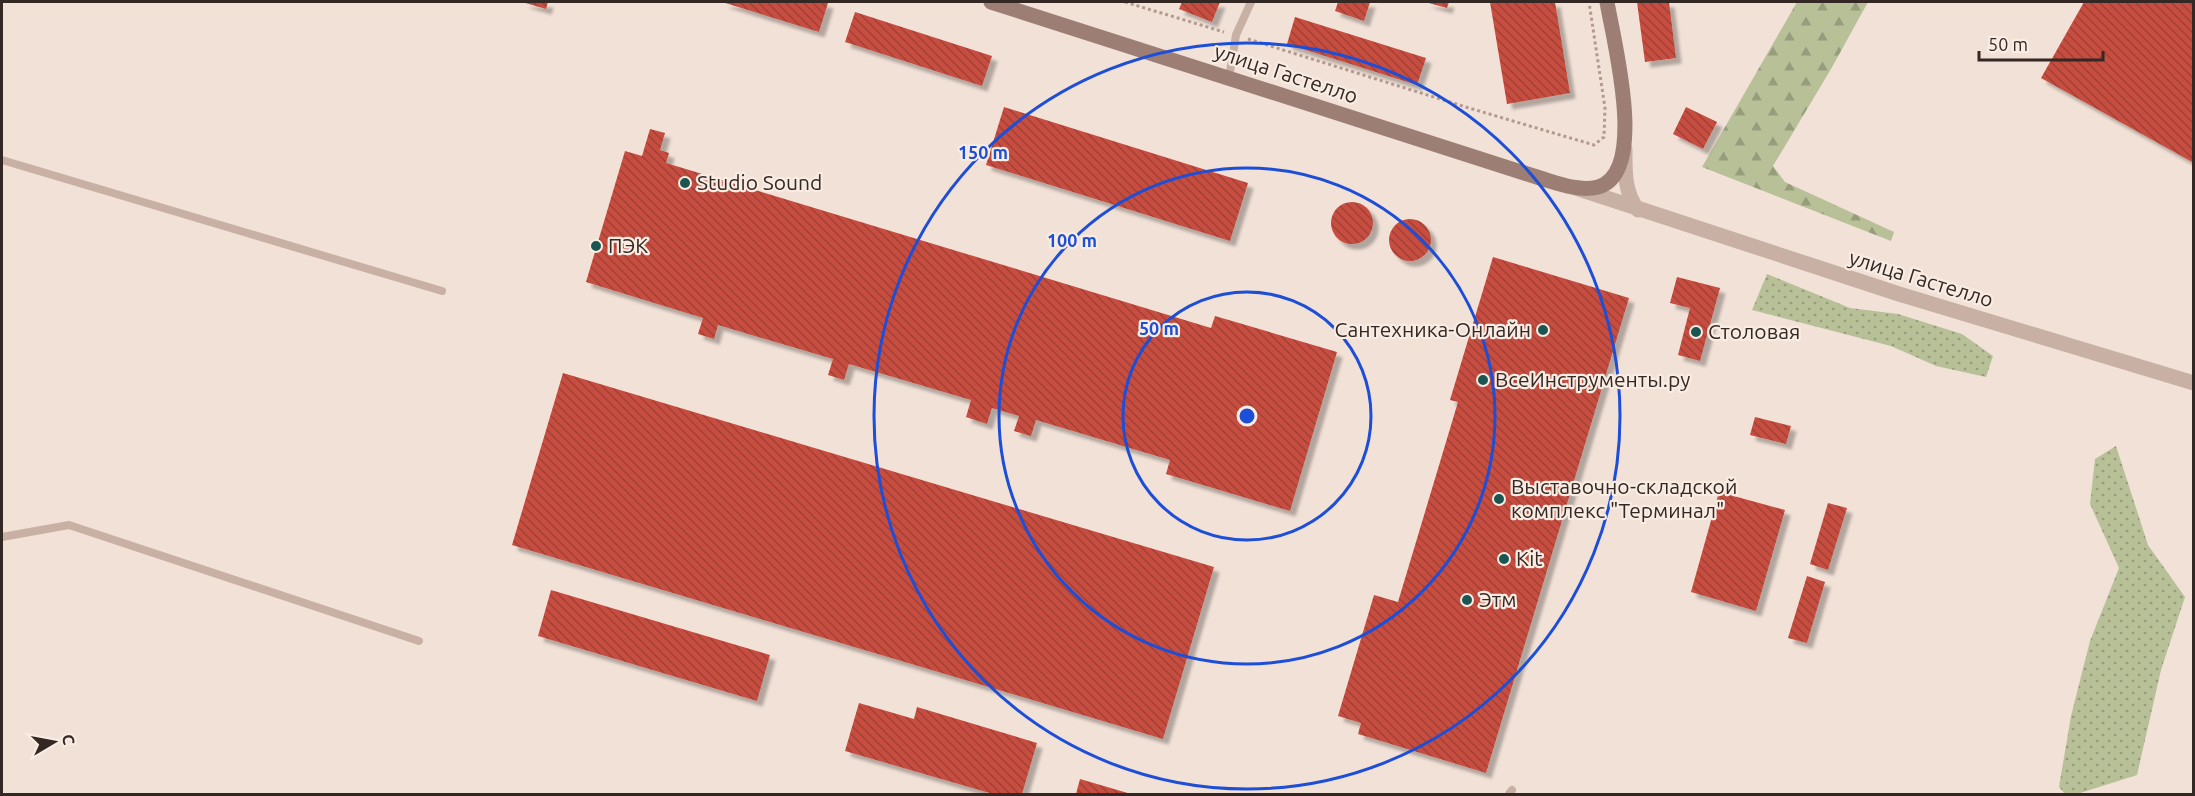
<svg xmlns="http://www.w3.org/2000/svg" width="2195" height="796" font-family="Ubuntu,sans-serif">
  <defs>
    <pattern id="grass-dots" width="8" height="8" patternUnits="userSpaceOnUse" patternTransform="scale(1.5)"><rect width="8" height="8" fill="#b8c098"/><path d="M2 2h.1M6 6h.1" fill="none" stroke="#969c7c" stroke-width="1.8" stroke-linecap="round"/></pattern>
    <pattern id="forest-firs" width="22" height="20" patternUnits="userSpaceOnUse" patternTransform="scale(1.5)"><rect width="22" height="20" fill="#b8c098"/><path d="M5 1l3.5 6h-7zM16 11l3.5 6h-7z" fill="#969c7c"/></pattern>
    <pattern id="building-back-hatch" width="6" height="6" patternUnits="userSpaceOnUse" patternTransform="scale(1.5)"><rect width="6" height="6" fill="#c74e40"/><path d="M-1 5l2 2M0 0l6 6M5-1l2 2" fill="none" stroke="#a24135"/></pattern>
    <filter id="shadow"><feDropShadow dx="5.5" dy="5.5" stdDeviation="1.5" flood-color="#0004"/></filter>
  </defs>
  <rect width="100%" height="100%" fill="#f1e1d7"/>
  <!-- grass -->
  <path fill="url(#grass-dots)" d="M1767,274L1850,308L1898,314L1962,334L1993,356L1986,377L1936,366L1891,346L1752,310Z
    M2116,446L2148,545L2185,597L2161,670L2137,775L2077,794H2065L2059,787L2071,716L2090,641L2119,568L2090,504L2095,459Z"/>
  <!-- forest -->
  <path fill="url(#forest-firs)" d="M1797,2H1868L1831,69L1773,166L1785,182L1894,232L1891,241L1702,167Z"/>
  <!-- building -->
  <path fill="url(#building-back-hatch)" filter="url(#shadow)" d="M522,2H548L546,9Z
    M722,2H822L828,3L819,32Z
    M1182,2H1220L1212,22L1179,9Z
    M1338,2H1370L1364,21L1335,11Z
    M1425,2H1449L1447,8Z
    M1490,2H1555L1570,93L1507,104Z
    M1637,2H1669L1676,58L1645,62Z
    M2084,2H2194V163L2041,78Z
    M855,12L992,56L982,86L845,42Z
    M1295,17L1426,58L1417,85L1287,44Z
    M1004,107L1248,183L1230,241L986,165Z
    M1686,107L1717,122L1703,149L1673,134Z
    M650,129L665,133L660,150L669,153L666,163L1211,328L1215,316L1337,352L1290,511L1166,474L1170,460L1036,420L1031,436L1014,431L1019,416L992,408L987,424L966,417L971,400L849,364L844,380L828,375L833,359L718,325L714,339L698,334L703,318L586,282L625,151L642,156Z
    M1331 223a21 21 0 1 1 42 0a21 21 0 1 1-42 0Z
    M1389 240a21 21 0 1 1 42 0a21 21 0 1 1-42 0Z
    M1493,257L1629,298L1486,773L1358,734L1361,723L1338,716L1374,595L1398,602L1458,402L1450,400Z
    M1677,277L1720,288L1700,361L1678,355L1690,308L1670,303Z
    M563,373L1214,567L1163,739L512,545Z
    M1755,417L1791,426L1786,444L1750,435Z
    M1719,492L1785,510L1756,611L1691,592Z
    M1828,503L1847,508L1828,570L1810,564Z
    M1807,576L1825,582L1807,643L1788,638Z
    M551,590L770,655L757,701L538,636Z
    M859,703L914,719L917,707L1037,743L1022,794H993L845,751Z
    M1080,779L1131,794H1076Z"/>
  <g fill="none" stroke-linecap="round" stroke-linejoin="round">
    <!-- path -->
    <path stroke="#b4998e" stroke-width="3" stroke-dasharray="3 3" stroke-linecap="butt" d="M1125,2L1224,32
      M1248,39L1469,108L1594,145L1604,137L1605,108L1589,2"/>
    <!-- service -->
    <path stroke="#c9b0a4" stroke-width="8" d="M1229,78L1236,35L1251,2
      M2,160L442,291
      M2,537L69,525L419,641
      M1509,794L1512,790"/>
    <!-- minor -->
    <path stroke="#c9b0a4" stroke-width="15" d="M1625,149C1625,171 1624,192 1638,210
      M1576,188L1899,294L2194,383"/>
    <!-- secondary -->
    <path stroke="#9c7e75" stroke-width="15" d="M991,2L1540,178C1557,183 1579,192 1598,187C1649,173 1613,39 1607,2"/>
  </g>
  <!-- distance rings -->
  <g fill="none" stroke="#1d4ed8" stroke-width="3">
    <circle cx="1247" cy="416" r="124"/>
    <circle cx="1247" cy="416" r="248"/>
    <circle cx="1247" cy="416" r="373"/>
  </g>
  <!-- markers -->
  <g fill="#1b5551" stroke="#f9ece3" stroke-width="2">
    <circle cx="685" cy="183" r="6"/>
    <circle cx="596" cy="246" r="6"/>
    <circle cx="1543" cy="330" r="6"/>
    <circle cx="1696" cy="332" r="6"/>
    <circle cx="1483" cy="380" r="6"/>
    <circle cx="1499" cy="499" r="6"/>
    <circle cx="1504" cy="559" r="6"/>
    <circle cx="1467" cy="600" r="6"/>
  </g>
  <g text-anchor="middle" stroke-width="4.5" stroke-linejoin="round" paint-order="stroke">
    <!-- street labels -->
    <g font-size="21" fill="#342825" stroke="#f9ece3">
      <text transform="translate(1286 74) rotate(18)" y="7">улица Гастелло</text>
      <text transform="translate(1921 279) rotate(17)" y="7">улица Гастелло</text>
    </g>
    <!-- poi labels -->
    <g font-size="21" fill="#342825" stroke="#f9ece3" text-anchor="start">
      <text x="697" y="190">Studio Sound</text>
      <text x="608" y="253">ПЭК</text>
      <text x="1531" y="337" text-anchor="end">Сантехника-Онлайн</text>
      <text x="1708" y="339">Столовая</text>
      <text x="1495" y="387">ВсеИнструменты.ру</text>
      <text x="1511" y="494">Выставочно-складской<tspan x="1511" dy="24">комплекс "Терминал"</tspan></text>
      <text x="1516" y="566">Kit</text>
      <text x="1479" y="607">Этм</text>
    </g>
  </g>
  <circle cx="1247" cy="416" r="9" fill="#1d4ed8" stroke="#f9ece3" stroke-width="3"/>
  <g font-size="18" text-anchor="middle" font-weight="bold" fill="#1d4ed8" stroke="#f9ece3" stroke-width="4.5" stroke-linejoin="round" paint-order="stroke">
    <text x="983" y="159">150 m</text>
    <text x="1072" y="247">100 m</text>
    <text x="1159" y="335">50 m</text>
  </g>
  <!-- border -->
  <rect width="2195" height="796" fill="none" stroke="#342825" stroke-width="6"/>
  <!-- north arrow -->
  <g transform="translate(54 742) rotate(80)" stroke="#f9ece3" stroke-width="4.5" paint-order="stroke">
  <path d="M0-4.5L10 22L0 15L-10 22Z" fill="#342825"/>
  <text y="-9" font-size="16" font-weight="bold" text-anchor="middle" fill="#342825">С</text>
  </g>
  <!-- scale -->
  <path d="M1979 51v9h124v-9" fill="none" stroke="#342825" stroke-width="3"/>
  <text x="1988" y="51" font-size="18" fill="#342825" stroke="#f9ece3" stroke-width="4.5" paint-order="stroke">50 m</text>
</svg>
